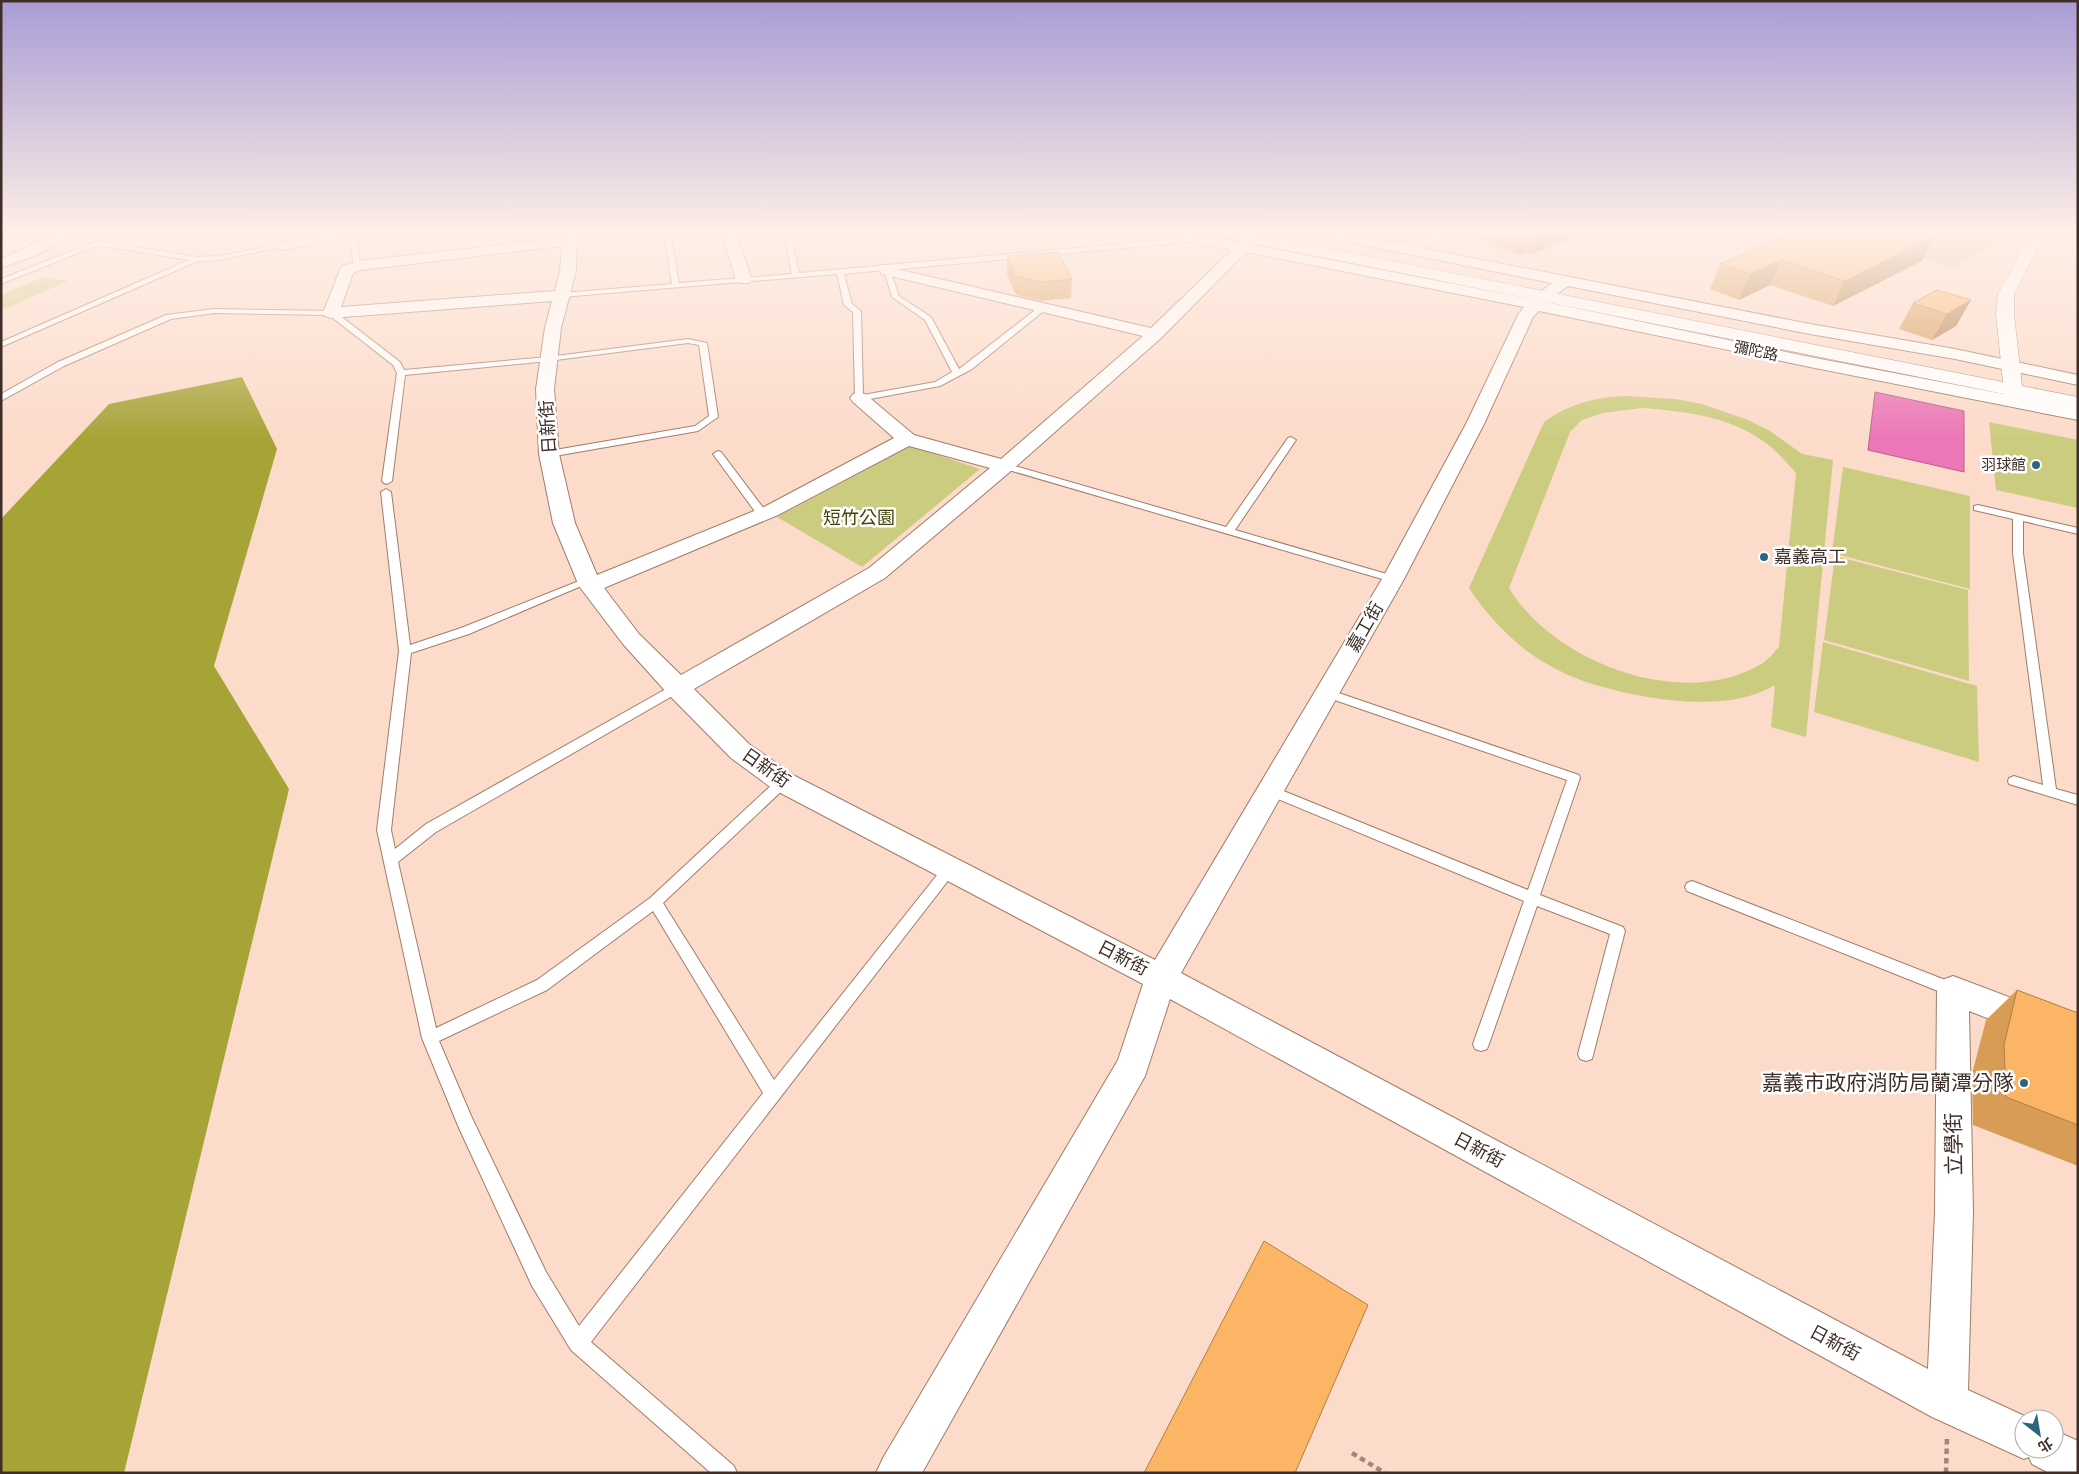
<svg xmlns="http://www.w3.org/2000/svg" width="2079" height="1474" font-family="Karla,'Noto Sans TC',sans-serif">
  <rect width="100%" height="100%" fill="#fcdbca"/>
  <!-- green -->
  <path fill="#cccc80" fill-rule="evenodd" d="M1910,233H1987L2006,238L1953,267L1884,246Z
    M43,277L68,281L5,309L1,308V295Z
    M1626,396L1675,399L1702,404L1748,420L1770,431L1802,454L1833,460L1806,737L1771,727L1775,685C1759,694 1740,700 1721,701C1678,705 1619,694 1578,679C1559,672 1531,656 1516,642C1498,626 1482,608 1469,588L1544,422C1569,404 1595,397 1626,396ZM1641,408C1683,411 1728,416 1763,441C1775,449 1786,462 1796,473L1779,647C1774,652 1769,659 1763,663C1684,712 1554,663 1509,588L1570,432L1582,420L1603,413Z
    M1989,422L2078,440V508L1996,490Z
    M911,446L980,469L862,567L777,517Z
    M1843,467L1970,496V589L1832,553Z
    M1835,556L1968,590L1969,681L1824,640Z
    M1823,642L1977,686L1979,762L1814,712Z"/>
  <!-- forest -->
  <path fill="#a6a337" d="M242,377L277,449L214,666L289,789L124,1473H1V519L109,404Z"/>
  <!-- water -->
  <path fill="#eb77b6" stroke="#b7618b" d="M1875,392L1964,411V472L1868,450Z"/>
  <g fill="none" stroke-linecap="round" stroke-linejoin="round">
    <!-- service casing -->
    <g stroke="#a17c69" stroke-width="2">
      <path id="service" d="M304,233H312L320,238L315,239Z
        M349,233H355L361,268L354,266Z
        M664,233H670L679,283L792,274L784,233H790L799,273L1198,237L1201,239L1198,241L890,270L899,296L931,317L959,369L1039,307L1046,309L972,369L940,386L859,401L855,398L853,312L844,305L837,274L562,297L558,295L562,293L672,284ZM884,270L892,297L925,320L952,372L935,382L863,395L861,311L852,304L844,274Z
        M97,241L197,257L219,256L283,244L286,246L219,260L198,261L1,347V342L189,260L98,245L1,284V279Z
        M214,309L334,311L400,362L404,370L548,357L688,339L707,343L718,417L698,431L549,457L544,454L549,451L695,426L709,416L699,345L688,343L548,361L405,375L392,481L387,484L384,483L382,481L397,373L393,365L329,315L214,313L171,319L64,366L1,401V394L58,362L166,315Z
        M1291,437L1296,440L1235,530L1397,577L1398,579L1397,581H1389L1002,468L1000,466L1002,464H1008L1226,527L1288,438Z
        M718,451L721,452L767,513V517H759L713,454Z
        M386,489L391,492L410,645L461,628L584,579L588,578L593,581L469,634L411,653L391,830L395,849L426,824L673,685H681L683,688L681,691L436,832L398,862L436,1028L537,980L650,898L778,779H788L790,782L788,785L663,903L774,1080L945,865L950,864L955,865L957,869L591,1342L734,1466L737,1473H711L571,1350L532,1286L459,1128L422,1038L377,830L399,651L381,492ZM653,911L763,1093L579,1326L546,1272L472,1118L439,1041L547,990Z
        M1978,505L2078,528V534L2023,521V553L2056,789L2078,795V805L2009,784L2008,781L2009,778L2014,776L2043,785L2013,553V519L1974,510V506Z
        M1327,689L1579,775L1580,778L1540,895L1623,927L1625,931L1592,1059L1586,1061L1580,1059L1578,1054L1610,934L1537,906L1489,1044L1487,1049L1481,1051L1475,1049L1473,1044L1524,901L1266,794L1264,791L1266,788H1276L1528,890L1567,780L1323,696L1321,693Z
        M1692,881L1958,985L1961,990L1958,995L1953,997L1948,995L1687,891L1685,887L1687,883Z"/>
    </g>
    <!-- minor casing -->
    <g stroke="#a17c69" stroke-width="2">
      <path id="minor" d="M58,233H76L74,236L34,256L1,268V259Z
        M357,233L355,236L350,237L283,250L278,249L276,246L278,243L322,233Z
        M563,233H577L576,271L561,328L554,389L559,454L575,523L597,575L764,507L894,438L853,402L850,398L853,394L859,393L865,394L914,435L1001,459L1143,336L882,274L877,268L880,265H890L892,268L1151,328L1232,250L1170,237L1165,236L1163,233H1191L1239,242C1245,237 1248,234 1256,236L1258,239L1253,245L1531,299L1552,283L1323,237L1318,236L1316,233H1344L1403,244L1434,233H1454L1452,236L1421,248L1810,324L1955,349L2078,375V385L1955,359L1810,334L1568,286L1546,302L1815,358L2078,408V420L1815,368L1539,311L1533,317L1484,424L1404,579L1181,973L1928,1369L1935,1212L1937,990L1942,980L1953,976L2078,1023V1053L1969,1011L1973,1212L1968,1390L2031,1419H2024V1449H2054V1430L2078,1441V1473H2049L2032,1464L2029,1457L2024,1459L1932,1417L1170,999L1145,1076L922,1473H876L883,1458L1118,1060L1143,984L773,789L731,758L668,694L623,644L579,586L553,523L539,454L536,389L545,328L552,301L331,318L325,316L323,313L341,267L358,261L563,238ZM562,246L560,271L555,291L341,307L353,273L360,270ZM1246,252L1524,307L1518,315L1466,424L1382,579L1155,960L793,775L749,744L694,689L885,578L1012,470L1161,338ZM909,446L990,468L869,568L681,675L639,634L604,588L778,515Z
        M722,233H736L752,280L749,283H739L736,280Z"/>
    </g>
    <!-- tertiary casing -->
    <g stroke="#a17c69" stroke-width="1">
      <path id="tertiary" d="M1220,233H1250L2003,382L1996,314L1998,294L2025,244L2038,233H2054L2037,249L2014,294V314L2022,386L2078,397V409L2023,398L2021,405L2014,407L2007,405L2004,394L1228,238L1223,236Z"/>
    </g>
    <!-- path -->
    <path stroke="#a1887c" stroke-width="4.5" stroke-dasharray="5.5 4" stroke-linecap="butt" d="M1352,1453L1385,1473
      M1946,1473L1947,1437"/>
    <!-- service -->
    <use href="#service" fill="#fff" fill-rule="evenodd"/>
    <!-- minor -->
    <use href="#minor" fill="#fff" fill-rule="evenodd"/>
    <!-- tertiary -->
    <use href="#tertiary" fill="#fff" fill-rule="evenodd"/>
  </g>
  <!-- wall -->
  <path fill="#d99c56" d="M1478,233H1599L1591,236L1585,233L1531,254L1526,253L1519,255L1476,239Z
    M1790,233L1922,261L1833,306L1770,285L1739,300L1710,289L1720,264Z
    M1007,256L1072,279L1071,298L1041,301L1016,295L1007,275Z
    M1971,300L1956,326L1932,340L1899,329L1913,303Z
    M2017,990L2078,1013V1166L1973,1125L1972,1074L1986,1020Z"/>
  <!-- shaded-wall -->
  <path fill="#b07f46" d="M1528,233H1532L1526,253L1519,255L1525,234Z
    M1537,233H1586L1531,254Z
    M1592,233H1599L1591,236Z
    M1934,236L1922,261L1833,306L1845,281Z
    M1781,260L1770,285L1739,300L1750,274Z
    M1971,300L1956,326L1932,340L1947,314Z"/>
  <!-- building -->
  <path fill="#fcb564" stroke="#b07f46" d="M1790,233H1922L1934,236L1845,281L1781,260L1750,274L1720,264Z
    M1058,252L1072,279L1041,282L1015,276L1007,256Z
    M1937,290L1971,300L1947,314L1913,303Z
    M2017,990L2078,1013V1125L2006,1097L2004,1045Z
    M1264,1241L1368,1305L1295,1473H1144Z"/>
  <!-- sky -->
  <linearGradient id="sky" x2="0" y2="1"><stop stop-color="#a99cd4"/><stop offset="0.53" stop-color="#feefe7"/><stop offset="1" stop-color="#feefe7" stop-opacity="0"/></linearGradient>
  <rect width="2079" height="439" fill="url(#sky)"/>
  <!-- markers -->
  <g fill="#2b667e" stroke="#fff" stroke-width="2">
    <circle cx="2036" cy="465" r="5"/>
    <circle cx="1764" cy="557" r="5"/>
    <circle cx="2024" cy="1083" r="5"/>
  </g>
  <g text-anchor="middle" stroke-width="5" stroke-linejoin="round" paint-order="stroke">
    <!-- far-street labels -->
    <g font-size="15" fill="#3e2e27" stroke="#fff">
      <text transform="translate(1756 351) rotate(12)" y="5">彌陀路</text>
    </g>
    <!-- far-poi labels -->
    <g font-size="15" fill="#3e2e27" stroke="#fff" text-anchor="end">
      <text x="2026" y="470">羽球館</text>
    </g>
    <!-- street labels -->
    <g font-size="18" fill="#3e2e27" stroke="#fff">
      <text transform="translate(548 427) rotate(-94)" y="6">日新街</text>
      <text transform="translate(1365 627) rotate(-60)" y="6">嘉工街</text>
      <text transform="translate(766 768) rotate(35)" y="6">日新街</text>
      <text transform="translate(1123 958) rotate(27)" y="6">日新街</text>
      <text transform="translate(1479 1150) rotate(28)" y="6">日新街</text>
      <text transform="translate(1835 1343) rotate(28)" y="6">日新街</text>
    </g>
    <!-- park labels -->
    <g font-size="18" fill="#454307" stroke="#fff">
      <text x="859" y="524">短竹公園</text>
    </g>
    <!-- poi labels -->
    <g font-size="18" fill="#3e2e27" stroke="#fff" text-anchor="start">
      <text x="1774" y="563">嘉義高工</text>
    </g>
    <!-- near-poi labels -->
    <g font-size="21" fill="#3e2e27" stroke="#fff" text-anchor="end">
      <text x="2014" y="1090">嘉義市政府消防局蘭潭分隊</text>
    </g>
    <!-- near-street labels -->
    <g font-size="21" fill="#3e2e27" stroke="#fff">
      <text transform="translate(1954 1144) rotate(-91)" y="7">立學街</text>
    </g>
  </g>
  <!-- border -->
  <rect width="2079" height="1474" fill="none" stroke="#3e2e27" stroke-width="5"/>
  <!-- north arrow -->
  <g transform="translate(2039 1434) rotate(149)"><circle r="24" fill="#ffffff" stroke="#b2aba9"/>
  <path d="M0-4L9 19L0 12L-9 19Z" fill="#2b667e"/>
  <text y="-8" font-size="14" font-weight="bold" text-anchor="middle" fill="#3e2e27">北</text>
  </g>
</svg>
